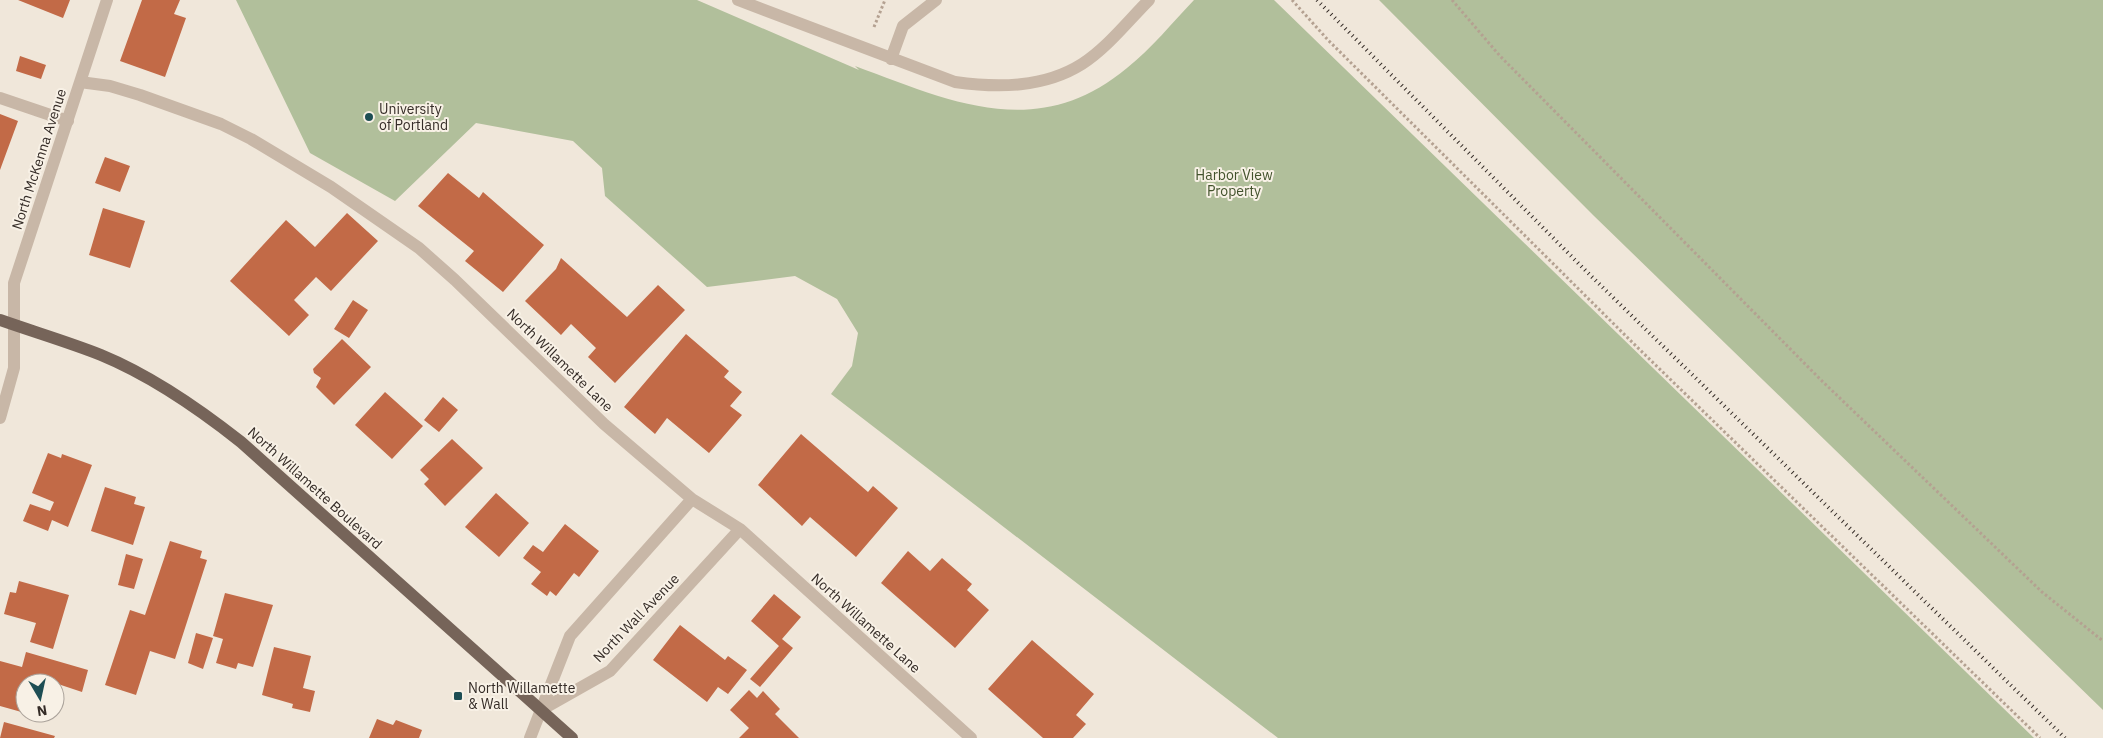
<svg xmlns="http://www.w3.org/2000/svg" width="2103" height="738" font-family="'IBM Plex Sans',sans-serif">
  <rect width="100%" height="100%" fill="#f0e7da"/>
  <!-- green -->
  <path fill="#b1bf9b" d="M236,0H697L859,70L855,66C950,101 1037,143 1127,68C1152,48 1172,23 1194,0H1274L2034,738H1278L831,394L852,366L858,333L837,299L795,276L707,287L605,196L602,168L573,141L476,123L395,201L310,153Z
    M1379,0H2103V710L1593,215Z"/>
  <!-- building -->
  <path fill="#c26a47" d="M18,0H70L63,18Z
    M142,0H180L174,14L186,18L165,77L120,61Z
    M20,56L46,65L41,79L16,71Z
    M0,114L18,121L0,170Z
    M105,157L130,166L120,192L95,183Z
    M448,173L479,198L483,192L544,245L503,292L465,261L474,251L418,206Z
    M103,208L145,221L130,268L89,255Z
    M347,213L378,241L331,291L316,277L294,300L309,315L289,336L230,281L286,220L315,247Z
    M561,258L627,317L658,285L685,310L615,383L588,357L596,348L571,324L561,335L525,301L556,269Z
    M353,300L368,310L349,338L334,329Z
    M686,334L729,371L724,377L742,392L730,406L742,415L709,453L667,418L655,434L624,407Z
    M342,339L371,367L334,405L316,387L321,378L314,373L313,369Z
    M385,392L423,426L392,459L355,425Z
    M443,397L458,410L439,432L424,420Z
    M801,434L868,492L873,486L898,508L856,557L810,517L802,526L758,485Z
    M452,439L483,468L445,506L424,484L429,479L420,470Z
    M48,453L61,458L62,454L92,465L68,527L52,520L48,531L23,521L30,504L50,511L54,502L32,493Z
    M105,487L136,497L134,504L145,507L133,545L91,531Z
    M496,493L529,523L499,557L465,527Z
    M565,524L599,551L579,577L574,573L556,596L550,591L547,596L531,584L541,572L523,558L533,545L543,552Z
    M170,541L202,551L200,558L207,560L175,659L150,651L136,695L105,685L130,610L145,615Z
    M908,551L930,571L942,558L972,584L967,590L989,610L955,648L881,583Z
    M126,554L143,559L134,589L118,585Z
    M19,581L69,595L53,649L30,642L36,623L4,614L10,592L16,593Z
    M225,593L273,605L253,667L238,663L236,669L216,663L223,639L213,636Z
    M774,594L801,617L782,639L793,648L760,687L750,679L779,646L751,621Z
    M680,625L725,660L728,656L747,670L728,694L718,687L707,702L653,660Z
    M196,633L213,638L203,669L188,663Z
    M1032,640L1094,694L1076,715L1086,724L1073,738H1043L988,689Z
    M274,647L311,656L303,688L315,691L310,712L292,708L293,704L262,695Z
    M26,652L88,670L82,692L55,683H25V713L0,706V661L22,667Z
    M749,690L757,698L763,691L780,709L775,714L799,738H739L749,728L730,710Z
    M377,719L393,725L396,720L422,730L419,738H369Z
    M4,722L55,736L54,738H0Z"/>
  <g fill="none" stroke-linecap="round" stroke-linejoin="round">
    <!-- path -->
    <path stroke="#b4a191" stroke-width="3" stroke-dasharray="2.5 2.5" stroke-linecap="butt" d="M1292,0L1328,40L1637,347L2040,738
      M1452,0L1500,56L1821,380L2042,592L2103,641
      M874,27L885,0"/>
    <!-- minor -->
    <path stroke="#c8b7a7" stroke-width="12" d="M738,0L955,82C998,88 1044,88 1082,64C1107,48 1128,21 1149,0
      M891,59L903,26L936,0
      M80,82L110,86L140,95L221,124L251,139L331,187L419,248L455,280L604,424L692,499L740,529L971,738
      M0,98L68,121
      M0,418L14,368V283L107,0
      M541,710L610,671L740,529
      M530,738L570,636L692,499"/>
    <!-- major -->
    <path stroke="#766459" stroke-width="12" d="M0,320C34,332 68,342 101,355C152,376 198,408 241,442L572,738"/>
    <!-- rail -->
    <path stroke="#352c27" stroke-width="4" stroke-dasharray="1 4" stroke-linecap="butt" d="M1317,0L1590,275L2065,738"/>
  </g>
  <!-- markers -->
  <g fill="#1e4e54" stroke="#f8f1e6" stroke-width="2">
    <circle cx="369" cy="117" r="5"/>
    <rect x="453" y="691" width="10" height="10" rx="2.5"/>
  </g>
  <g text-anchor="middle" stroke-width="4" stroke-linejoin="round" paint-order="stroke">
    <!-- poi labels -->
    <g font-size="14" fill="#352c27" stroke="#f8f1e6" text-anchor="start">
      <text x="379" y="114">University<tspan x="379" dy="16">of Portland</tspan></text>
      <text x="468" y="693">North Willamette<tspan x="468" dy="16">&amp; Wall</tspan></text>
    </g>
    <!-- street labels -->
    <g font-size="14" fill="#352c27" stroke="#f8f1e6">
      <text transform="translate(39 159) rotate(-72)" y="5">North McKenna Avenue</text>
      <text transform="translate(560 360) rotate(44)" y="5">North Willamette Lane</text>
      <text transform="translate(315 488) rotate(42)" y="5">North Willamette Boulevard</text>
      <text transform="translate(636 618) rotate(-46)" y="5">North Wall Avenue</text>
      <text transform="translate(866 623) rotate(42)" y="5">North Willamette Lane</text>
    </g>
    <!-- park labels -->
    <g font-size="14" fill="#42522c" stroke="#f8f1e6">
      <text x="1234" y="180">Harbor View<tspan x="1234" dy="16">Property</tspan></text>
    </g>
  </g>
  <!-- north arrow -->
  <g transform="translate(40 698) rotate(171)"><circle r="24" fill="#f8f1e6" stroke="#aaa29a"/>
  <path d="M0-4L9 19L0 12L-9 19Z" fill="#1e4e54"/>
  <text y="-8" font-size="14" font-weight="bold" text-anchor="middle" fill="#352c27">N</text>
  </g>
</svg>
